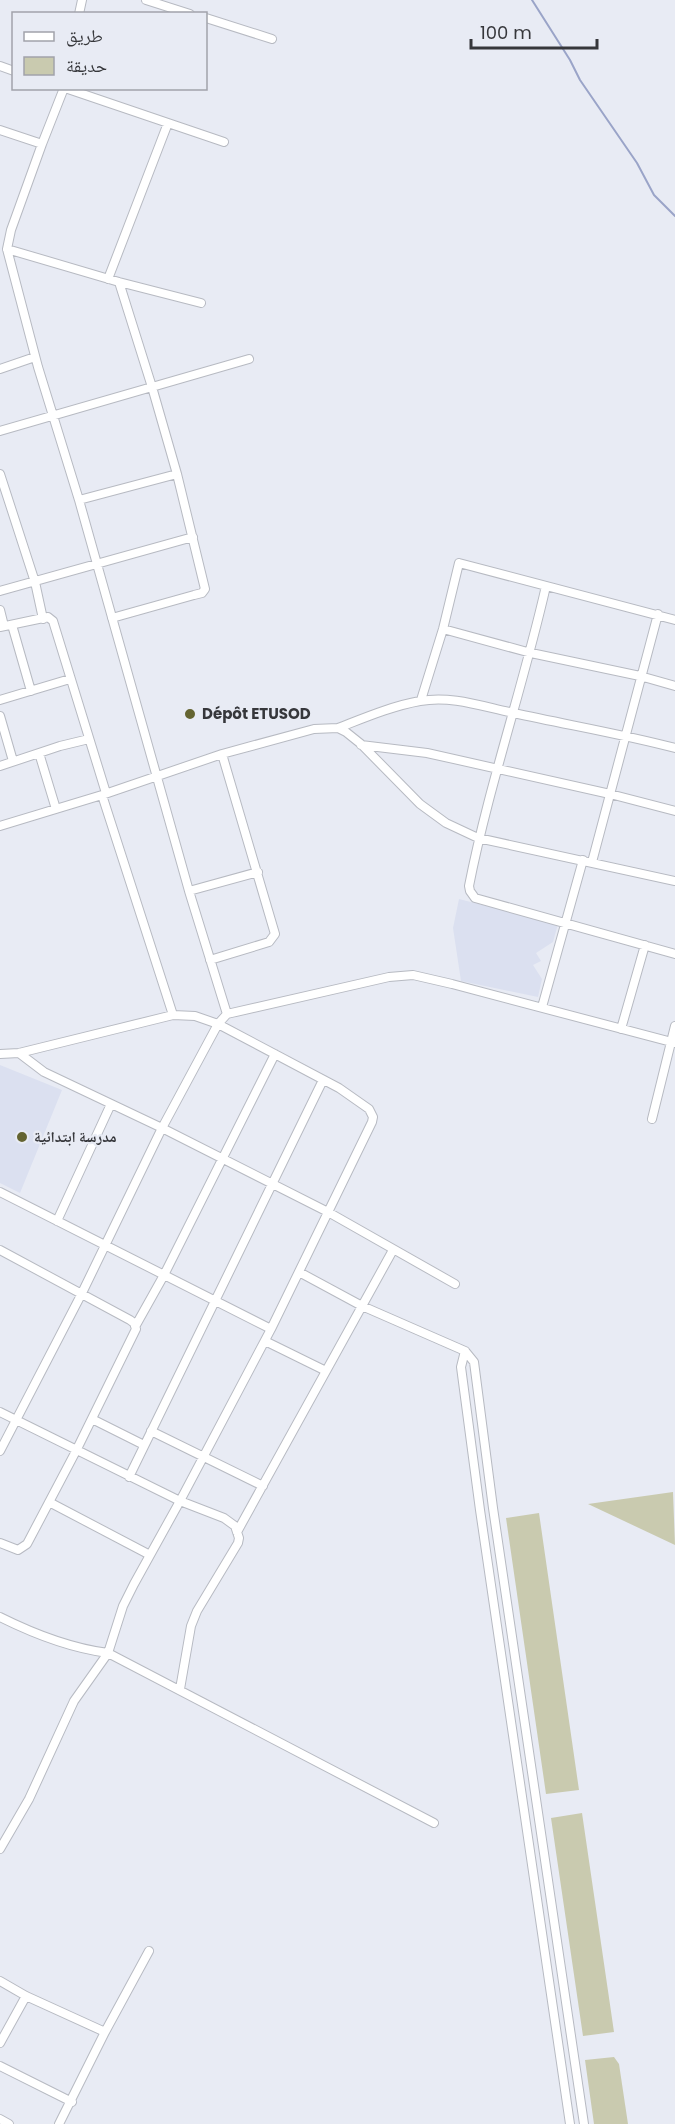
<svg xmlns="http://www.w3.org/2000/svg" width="675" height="2124" font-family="Poppins,'Noto Naskh Arabic',sans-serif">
  <rect width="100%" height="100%" fill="#e8ebf4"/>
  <!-- built -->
  <path fill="#dbe0f0" d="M459,899L558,924L553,942L536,953L541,961L533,965L542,979L538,997L461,981L453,928Z
    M0,1065L62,1090L20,1193L0,1183Z"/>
  <!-- green -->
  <path fill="#c9caaf" d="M673,1492L675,1545L588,1504Z
    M539,1513L579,1790L546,1794L506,1518Z
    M582,1813L614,2032L583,2036L551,1818Z
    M614,2057L619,2064L628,2124H594L585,2060Z"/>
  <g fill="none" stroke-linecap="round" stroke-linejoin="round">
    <!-- stream -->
    <path stroke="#9aa4c8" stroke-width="2" d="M532,0L570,60L580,80L637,163L654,195L675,216"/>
    <!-- minor casing -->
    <g stroke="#b7bac2" stroke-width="10">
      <path id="minor" d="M146,0L190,14
        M79,14L82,0
        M206,18L272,39
        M0,66L14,71
        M64,88L42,144L11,230L7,249L38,367L79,500L189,891L227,1014
        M65,88L224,142
        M0,130L42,144
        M7,249L119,282L201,303
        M108,279L168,123
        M119,282L152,387L249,359
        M0,369L35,357
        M0,431L152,387L177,474L205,589L202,593L194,595L112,618
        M0,474L35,582L43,619
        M79,500L177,474
        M546,586C523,687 489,785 469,886L470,891L475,898L675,954
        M0,591L193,537
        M0,610L4,626L0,612
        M12,625L31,691
        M0,627L48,617L53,621L106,793
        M443,629L531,653L640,676L675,686
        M0,700L70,679
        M421,700L443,629L459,563L675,620
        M0,716L13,761
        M338,728C364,718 392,706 420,701C452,695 484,707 514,713C568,725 622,734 675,748
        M361,745L427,753L610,794L675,811
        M39,753L56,809
        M0,766L60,746L89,739
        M102,795L173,1015
        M0,826L102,795L222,754L314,729L338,728L346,732L361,744L420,804L446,823L478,838L675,881
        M592,862L658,614
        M189,891L258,872
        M210,960L269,942L275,934L222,754
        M542,1007L583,860
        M621,1029L645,945
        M19,1053L44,1072L162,1128L328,1212L455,1284
        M0,1054L19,1053L173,1015L195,1016L218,1024L339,1088L369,1109L373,1117L372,1122L271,1329L180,1501L134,1584L123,1606L108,1653L74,1701L29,1799L0,1849
        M652,1119L675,1026
        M0,1192L271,1329
        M57,1221L111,1104
        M0,1250L130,1320L134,1323L136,1329L76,1451L27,1544L18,1550L0,1543
        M299,1272L362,1306L465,1351L474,1362L493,1508L584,2124
        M136,1325L164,1275L275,1054
        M265,1341L326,1371
        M465,1351L461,1367L480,1510L570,2124
        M0,1412L180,1501L224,1518L235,1526L239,1538L238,1543L197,1611L191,1626L180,1689
        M92,1419L144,1445
        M151,1431L263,1486
        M0,1451L81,1295L162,1128L218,1024L227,1014L389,977L413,975L452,984L675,1043
        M129,1477L323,1080
        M49,1502L150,1555
        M237,1532L393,1250
        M0,1617C34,1634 70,1648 108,1653L434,1823
        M0,1981L26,1996L105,2032L59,2124
        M105,2032L149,1951
        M0,2043L26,1996
        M0,2066L72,2102
        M0,2119L9,2124"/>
    </g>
    <!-- minor -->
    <use href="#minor" stroke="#fff" stroke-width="8"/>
  </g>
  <!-- markers -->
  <g fill="#646431" stroke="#e8ebf4" stroke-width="2">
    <circle cx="190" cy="714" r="6"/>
    <circle cx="22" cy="1137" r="6"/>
  </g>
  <g text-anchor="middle" stroke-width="4.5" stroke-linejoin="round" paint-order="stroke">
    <!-- poi labels -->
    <g font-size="15" font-weight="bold" fill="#36373b" stroke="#e8ebf4" text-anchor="start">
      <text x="202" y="719">Dépôt ETUSOD</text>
      <text x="34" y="1142">مدرسة ابتدائية</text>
    </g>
  </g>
  <!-- legend -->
  <rect x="12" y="12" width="195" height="78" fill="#e8ebf4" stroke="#a1a3aa" stroke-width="1.5"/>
  <rect x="24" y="32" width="30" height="9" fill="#ffffff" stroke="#a1a3aa" stroke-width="1.5"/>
  <text x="66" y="42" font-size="18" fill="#36373b">طريق</text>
  <rect x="24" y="57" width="30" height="18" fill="#c9caaf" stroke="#a1a3aa" stroke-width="1.5"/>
  <text x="66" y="72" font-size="18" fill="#36373b">حديقة</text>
  <!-- scale -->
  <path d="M471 39v9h126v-9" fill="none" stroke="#36373b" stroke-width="3"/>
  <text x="480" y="39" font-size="18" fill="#36373b" stroke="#e8ebf4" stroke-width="4.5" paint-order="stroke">100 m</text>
</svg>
